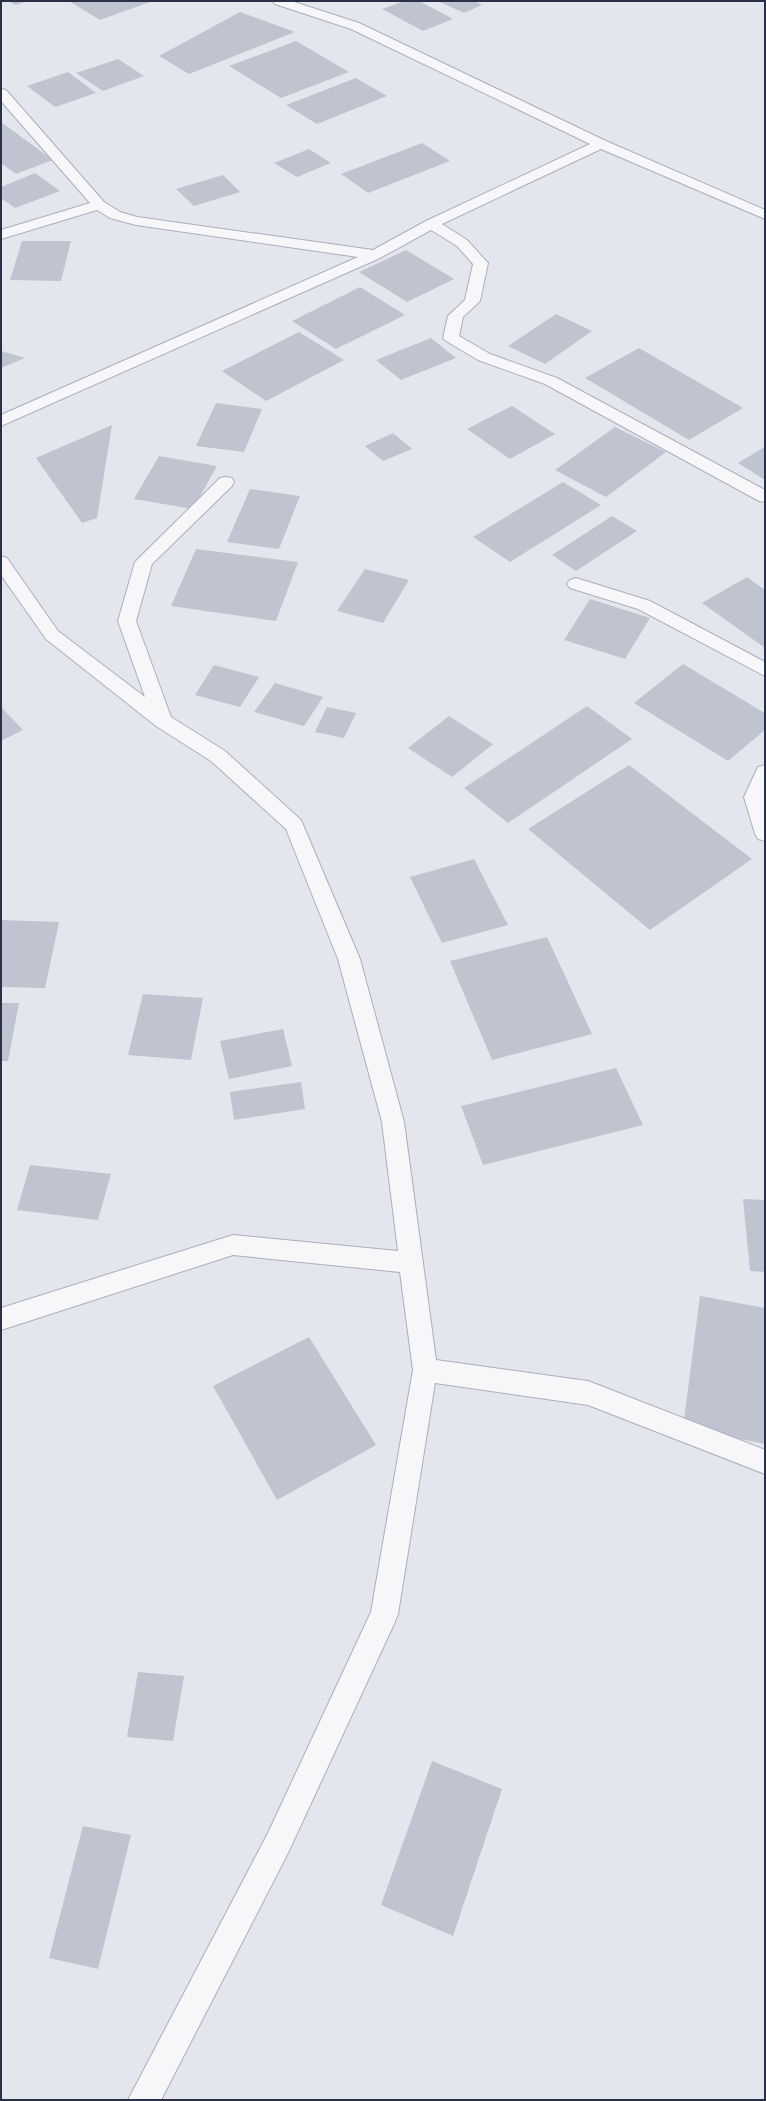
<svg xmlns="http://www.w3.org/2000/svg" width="766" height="2101" font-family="'PT Sans Narrow',sans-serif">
  <rect width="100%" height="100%" fill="#e3e6ed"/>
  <!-- building -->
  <path fill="#c0c4d0" d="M8,1H27L16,5Z
    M69,1H153L100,20Z
    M405,1H419L453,19L423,31L382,9Z
    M438,1H474L482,5L464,13Z
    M240,12L295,32L189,74L159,56Z
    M296,41L349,72L281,98L229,66Z
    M118,59L144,76L103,91L76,73Z
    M68,72L96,93L55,107L27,86Z
    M356,78L387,96L317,124L286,105Z
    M1,122L53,160L16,174L1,163Z
    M422,143L450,161L368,193L341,174Z
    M309,149L331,163L297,177L274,163Z
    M35,173L60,191L15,208L1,198V187Z
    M223,175L240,192L194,206L176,189Z
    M22,241H71L61,281L10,280Z
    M406,250L454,279L407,302L359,272Z
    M360,287L405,315L336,349L292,321Z
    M556,314L592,331L545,364L508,346Z
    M299,332L344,360L266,401L222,371Z
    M431,338L456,358L401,380L376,360Z
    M639,348L743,408L689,440L585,378Z
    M1,351L25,358L1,368Z
    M216,403L262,409L244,452L196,446Z
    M512,406L555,434L510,459L467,429Z
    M112,425L97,518L82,523L36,458Z
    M615,427L666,452L606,497L555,470Z
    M393,433L412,449L383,461L365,446Z
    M765,447V480L738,463Z
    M159,456L217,466L193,509L134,499Z
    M563,482L601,505L510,562L473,537Z
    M250,489L300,496L279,549L227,542Z
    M612,516L637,531L576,571L552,555Z
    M196,549L298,562L276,621L171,606Z
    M365,569L409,580L383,623L337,611Z
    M747,577L765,590V648L702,603Z
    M590,599L650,618L625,659L564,640Z
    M683,664L765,713V730L728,761L634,703Z
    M214,665L259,677L240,707L195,695Z
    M275,683L323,697L304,726L254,712Z
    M587,706L632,739L508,823L464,788Z
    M1,707L23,730L1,741Z
    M327,707L356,713L344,738L315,732Z
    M449,716L493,744L452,777L408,748Z
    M629,765L752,859L650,930L528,829Z
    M474,859L508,925L442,943L410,877Z
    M1,920L59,922L45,988L1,987Z
    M547,937L592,1034L492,1060L450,961Z
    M143,994L203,998L191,1060L128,1055Z
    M1,1003H19L8,1061H1Z
    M283,1029L292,1066L229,1079L220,1041Z
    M616,1068L643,1125L483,1165L461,1106Z
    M301,1082L305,1109L234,1120L230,1092Z
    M30,1165L111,1174L98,1220L17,1210Z
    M743,1199L765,1200V1272L750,1271Z
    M700,1296L765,1308V1444L683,1428Z
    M309,1337L376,1445L277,1500L213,1386Z
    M138,1672L184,1676L173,1741L127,1737Z
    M432,1761L502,1789L453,1936L381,1905Z
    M83,1826L131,1835L98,1969L49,1958Z"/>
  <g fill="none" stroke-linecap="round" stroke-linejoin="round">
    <!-- minor casing -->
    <g stroke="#abafbb" stroke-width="2">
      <path id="minor" d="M273,1H291L359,23L606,141L765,210V219L601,149L442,224L467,240L488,263L480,301L463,317L459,336L490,354L557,378L765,490V502L759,501L545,384L478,360L446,341L443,338L448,316L465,300L473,264L457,246L431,230L380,258L1,426V415L358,257L136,225L110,218L97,210L1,239V230L90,203L1,101V89L6,90L104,202L120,212L137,217L373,250L426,221L590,144L351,29L275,4Z
        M226,477L232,478L234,482L232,486L152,564L136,621L171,717L225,751L301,820L360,959L404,1122L436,1360L588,1381L765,1450V1474L588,1405L435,1383L398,1614L394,1624L288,1853L161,2100H128L268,1833L371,1612L413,1370L400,1272L233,1255L1,1330V1308L233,1235L398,1251L382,1122L338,959L286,829L211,761L156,726L46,639L1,575V556L7,558L58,631L145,697L118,621L135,562L220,478Z
        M576,578L650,601L765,662V676L638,609L570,588L567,584L570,580Z
        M765,765V841L758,839L755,834L744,797L758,767Z"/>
    </g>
    <!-- minor -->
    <use href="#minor" fill="#f7f7fa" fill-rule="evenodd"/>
  </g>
  <!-- border -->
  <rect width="766" height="2101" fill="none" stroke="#293047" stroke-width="4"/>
</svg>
